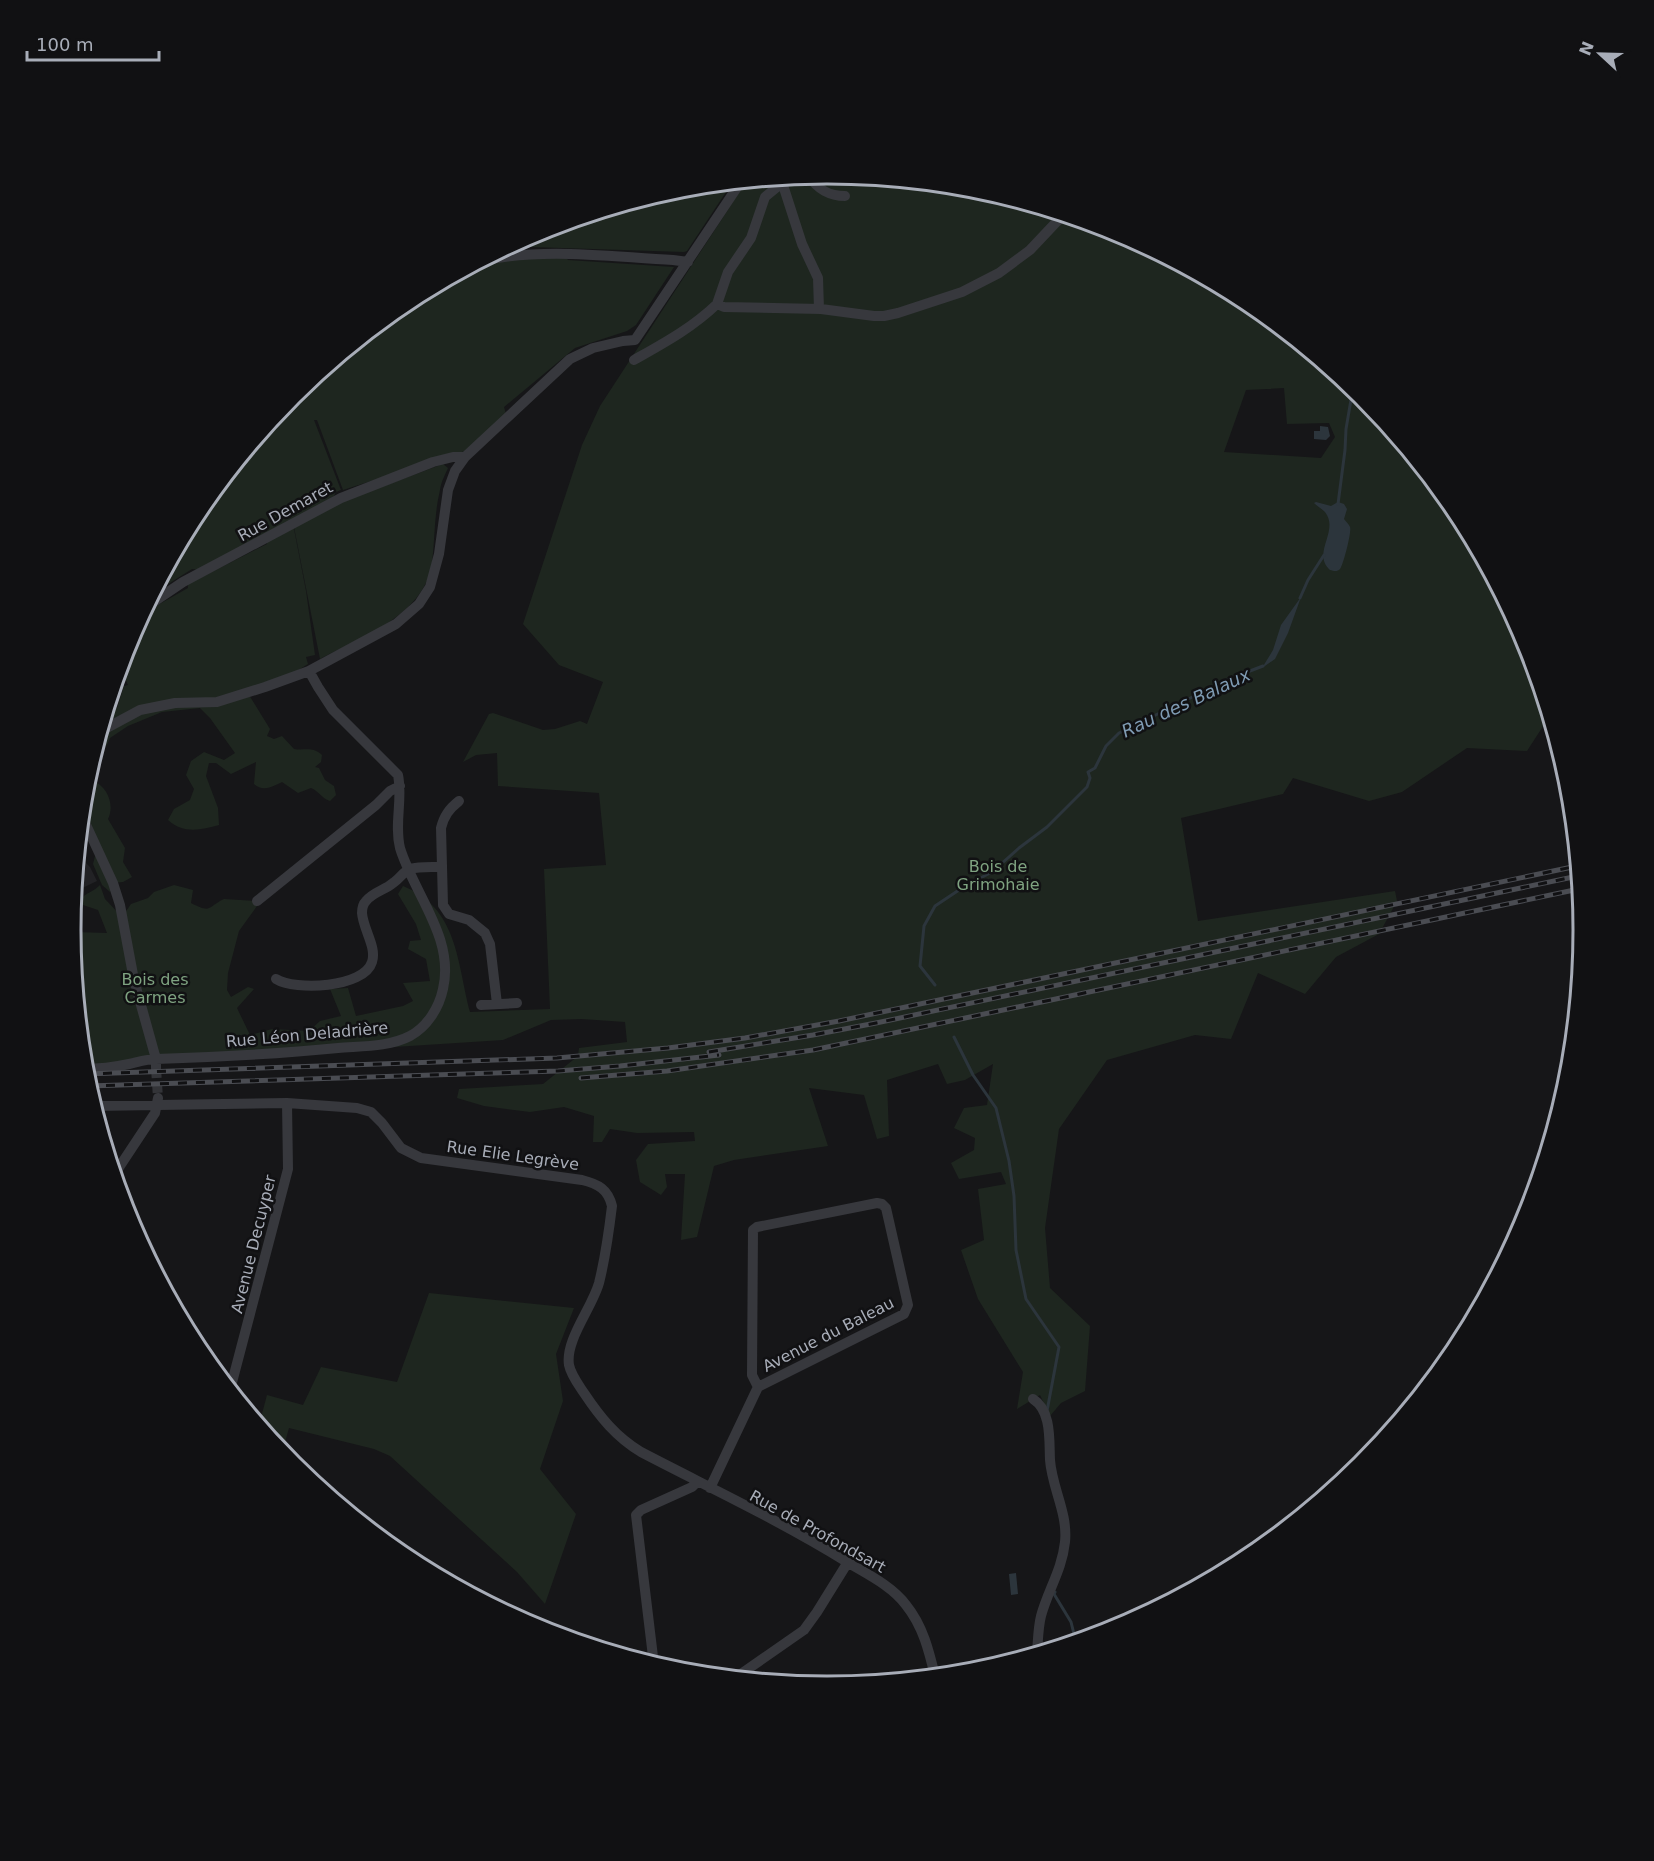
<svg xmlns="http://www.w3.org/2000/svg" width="1654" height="1861" font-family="'DejaVu Sans',sans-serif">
  <rect width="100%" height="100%" fill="#161618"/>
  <!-- built -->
  <path fill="#222225" d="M81,822L83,860L90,867L97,881L74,892Z"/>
  <!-- green -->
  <path fill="#1e261f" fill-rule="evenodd" d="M827,174L975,189L1117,232L1248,302L1362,396L1456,511L1526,641L1549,717L1527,751L1467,748L1402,792L1369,801L1293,778L1283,794L1181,818L1198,921L1395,891L1397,901L1379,934L1336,957L1305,994L1258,973L1231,1039L1195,1035L1107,1060L1059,1129L1045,1228L1050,1288L1090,1326L1085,1391L1061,1403L1050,1416L1040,1395L1017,1409L1023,1372L978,1299L961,1250L984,1240L978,1189L1006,1184L1001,1172L959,1179L951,1163L974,1150L975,1138L954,1128L964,1108L987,1105L993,1064L965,1080L947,1084L938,1064L887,1080L889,1136L877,1139L864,1095L809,1088L828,1146L734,1160L714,1166L697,1237L681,1240L685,1174H665L667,1187L661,1195L640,1182L636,1160L648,1144L695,1141L694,1132L637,1133L610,1129L602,1142H593L594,1116L564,1107L530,1112L484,1106L457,1098L459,1089L543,1084L578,1056L579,1048L627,1042L625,1022L582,1019L551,1020L503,1040L84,1067L71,939L74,932L107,933L98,910L83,905L82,914L72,916L73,903H78C86,891 91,894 100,885L105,899L122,917L131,904L148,898L154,892L174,885L193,890L191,903C212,914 207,907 224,899L257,901V906L239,931L228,973L227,990L231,997L248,987L254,989L237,1008L250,1035L272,1029L309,1031L320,1021L341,1016L330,989L348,988L356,1016L403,1006L413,1001L403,983L430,981L426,959L408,949L410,941L421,940L416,924L398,894L403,886C458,908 457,962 470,1012L550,1009L544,869L606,865L599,793L498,786L497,753L476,755L463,762L489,714L493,713L543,730L555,729L580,721L587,724L603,682L559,665L523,624L582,445L600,406L746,182ZM1284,388L1287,424L1329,423L1335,437L1321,458L1224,452L1246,390Z
    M732,183L687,251L684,252L531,247L499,252L538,231L680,188Z
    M495,254L565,256L568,260L674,267L636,325L627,331L575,348L504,407L506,414L465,451L343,490L317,420H314L341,490L336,492L334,496L293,524L306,591L315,655L306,657L308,664L300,669L249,695L270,729L267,736L274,739L282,736L294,749C305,751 312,746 322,755L321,762L315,767L319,768L325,780L334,786L336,795L330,801C321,798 319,791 311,788L298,793L282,782C272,787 263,792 254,784L256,762L231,774L216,763H209L206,776L218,808L219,825C201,830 183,834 168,820L174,809L190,800L194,789L186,775L191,761L204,752L224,760L235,753L210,718L200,708L162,712L128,726L110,738L107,745L94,754L107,709L117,708L124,686L128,685L120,667L128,641L142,614L188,588V584L267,544L266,539L200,570L192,569L154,593L198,510L292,395L302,388L303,391L306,392L304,386L407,301Z
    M443,464L448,468C445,475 441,482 440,490C434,514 435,539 432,563C425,615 360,638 320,659L294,527L343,501Z
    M86,779C105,781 116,803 108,819L125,848L123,862L132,877L123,882L113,883L110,892L102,885L93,864L96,852L82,816Z
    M429,1293L574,1308L556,1354L563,1401L540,1469L576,1514L545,1604L517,1572L390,1456L374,1449L289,1428L282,1453L259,1425L267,1395L303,1405L321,1367L397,1382Z"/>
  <!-- water -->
  <path fill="#2c353c" d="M1320,426L1328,427L1330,436L1326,440L1314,439V431H1320Z
    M1316,502L1331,506L1338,502L1344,504L1347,509L1344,519C1346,522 1349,524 1350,527C1352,531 1343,566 1340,569C1337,572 1334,571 1330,570C1311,553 1340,531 1325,512C1322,509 1317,506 1314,503Z
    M1301,597L1288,633L1275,659L1262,668L1273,650L1281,625Z
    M1016,1573L1018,1594L1011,1595L1009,1574Z"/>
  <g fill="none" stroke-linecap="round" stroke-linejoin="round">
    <!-- stream -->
    <path stroke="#2c353c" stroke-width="3" d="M1338,504L1345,450L1346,429L1353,388
      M1300,598L1308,580L1324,555
      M935,985L920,966L924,926L935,906L965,886L992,872L1019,848L1047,827L1087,787L1090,778L1088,772L1095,768L1106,746L1119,733L1229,679L1263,666
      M954,1037L973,1075L996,1108L1009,1161L1014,1196L1016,1250L1026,1299L1059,1347L1047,1411
      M1055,1592L1054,1594L1071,1622L1076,1642"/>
    <!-- minor-tunnel -->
    <path stroke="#333438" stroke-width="10" stroke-dasharray="10 5" stroke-linecap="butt" d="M156,1068L158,1098"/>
    <!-- minor -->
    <path stroke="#37383d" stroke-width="10" d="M809,176C817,189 830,196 845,196
      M782,182L802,244L818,278L819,309
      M482,261C544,247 611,257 673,260L688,262
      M717,304L728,272L751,238L765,197L788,178
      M634,360C664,343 692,328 717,304L724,307L821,309L874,316H884L898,313L962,292L999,273L1030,250L1063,215
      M146,607L183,582L341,498L433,462L453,457H465
      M101,731L140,710L175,703L217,702L265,687L309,671L396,624L419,604L430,587L439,554L448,490L455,471L465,457L570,359L593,348L623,341L635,340L740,183
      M459,801C449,809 444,816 441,828L443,905L449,914L469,920L485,933L490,944L497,1004
      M82,816L113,883L120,905L134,980L156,1059V1068
      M257,901L376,805L390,791L400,786
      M276,979C295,991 364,988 372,962C377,947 363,929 362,913C362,909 363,904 366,901C373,892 385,890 393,883C399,879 404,871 410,869C420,866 432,867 442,867
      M481,1005L517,1003
      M84,1069C99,1069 115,1067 129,1064C138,1062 147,1059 156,1059C217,1057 278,1054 338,1048C361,1046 389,1047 410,1036C427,1027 439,1008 443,989C455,938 414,894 400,848C394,824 403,799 398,775L333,710L318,687L309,671
      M93,1106L287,1103L357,1108L371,1112L382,1123L401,1148L421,1158L582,1180C598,1184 608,1189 612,1206C609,1231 605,1259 599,1283C592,1308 565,1340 569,1365C571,1375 578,1384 584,1393C600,1417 616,1437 641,1452C710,1488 781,1521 847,1562C867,1574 892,1586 906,1605C923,1626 929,1651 935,1676
      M114,1175L155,1113L158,1098
      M230,1390L288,1169L287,1103
      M1033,1399C1052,1411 1049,1441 1050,1460C1052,1488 1068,1513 1065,1542C1062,1570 1048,1590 1041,1616C1038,1628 1038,1641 1037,1653
      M710,1488L758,1387L904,1314L908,1305L886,1208L882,1204L877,1203L757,1227L753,1230L752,1375L758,1387
      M654,1665L636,1515L641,1510L692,1487L697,1482
      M735,1678L804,1630L817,1612L848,1562"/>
    <!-- rail casing -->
    <g stroke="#4a4c52" stroke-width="5">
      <path id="rail" d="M709,1052L813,1035L876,1023L1578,876
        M85,1074L557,1058L668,1048L745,1038L839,1021L1577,866
        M581,1078L667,1071L813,1050L1579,889
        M88,1086L558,1071L620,1066L719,1055"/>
    </g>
    <!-- rail -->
    <use href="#rail" stroke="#111113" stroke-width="3" stroke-dasharray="9" stroke-linecap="butt"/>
  </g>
  <g text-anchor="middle" stroke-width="5" stroke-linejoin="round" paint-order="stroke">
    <!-- street labels -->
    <g font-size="16" fill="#a8adb8" stroke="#111113">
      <text transform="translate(285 511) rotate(-29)" y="6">Rue Demaret</text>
      <text transform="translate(307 1034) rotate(-5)" y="6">Rue Léon Deladrière</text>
      <text transform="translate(513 1155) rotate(8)" y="6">Rue Elie Legrève</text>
      <text transform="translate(253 1244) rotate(-76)" y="6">Avenue Decuyper</text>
      <text transform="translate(828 1334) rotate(-27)" y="6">Avenue du Baleau</text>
      <text transform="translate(818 1531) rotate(29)" y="6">Rue de Profondsart</text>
    </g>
    <!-- park labels -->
    <g font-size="16" fill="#7fa381" stroke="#111113">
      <text x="998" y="872">Bois de<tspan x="998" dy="18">Grimohaie</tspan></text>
      <text x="155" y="985">Bois des<tspan x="155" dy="18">Carmes</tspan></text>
    </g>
    <!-- water labels -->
    <g font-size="18" font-style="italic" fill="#7f9bb3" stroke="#111113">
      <text transform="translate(1186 703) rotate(-25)" y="6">Rau des Balaux</text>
    </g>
  </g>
  <!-- crop -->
  <path d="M0 0H1654V1861H0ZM81 930a746 746 0 1 1 1492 0a746 746 0 1 1-1492 0Z" fill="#111113" fill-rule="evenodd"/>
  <path fill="none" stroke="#a8adb8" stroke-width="3" d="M81 930a746 746 0 1 1 1492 0a746 746 0 1 1-1492 0Z"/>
  <!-- north arrow -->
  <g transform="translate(1600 54) rotate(292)" stroke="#111113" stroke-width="4.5" paint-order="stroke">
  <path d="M0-4.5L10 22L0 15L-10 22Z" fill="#a8adb8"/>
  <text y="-9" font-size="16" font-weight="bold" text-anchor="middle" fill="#a8adb8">N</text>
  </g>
  <!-- scale -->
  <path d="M27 51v9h132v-9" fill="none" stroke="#a8adb8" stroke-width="3"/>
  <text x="36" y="51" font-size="18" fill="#a8adb8" stroke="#111113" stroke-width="4.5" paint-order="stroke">100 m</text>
</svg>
